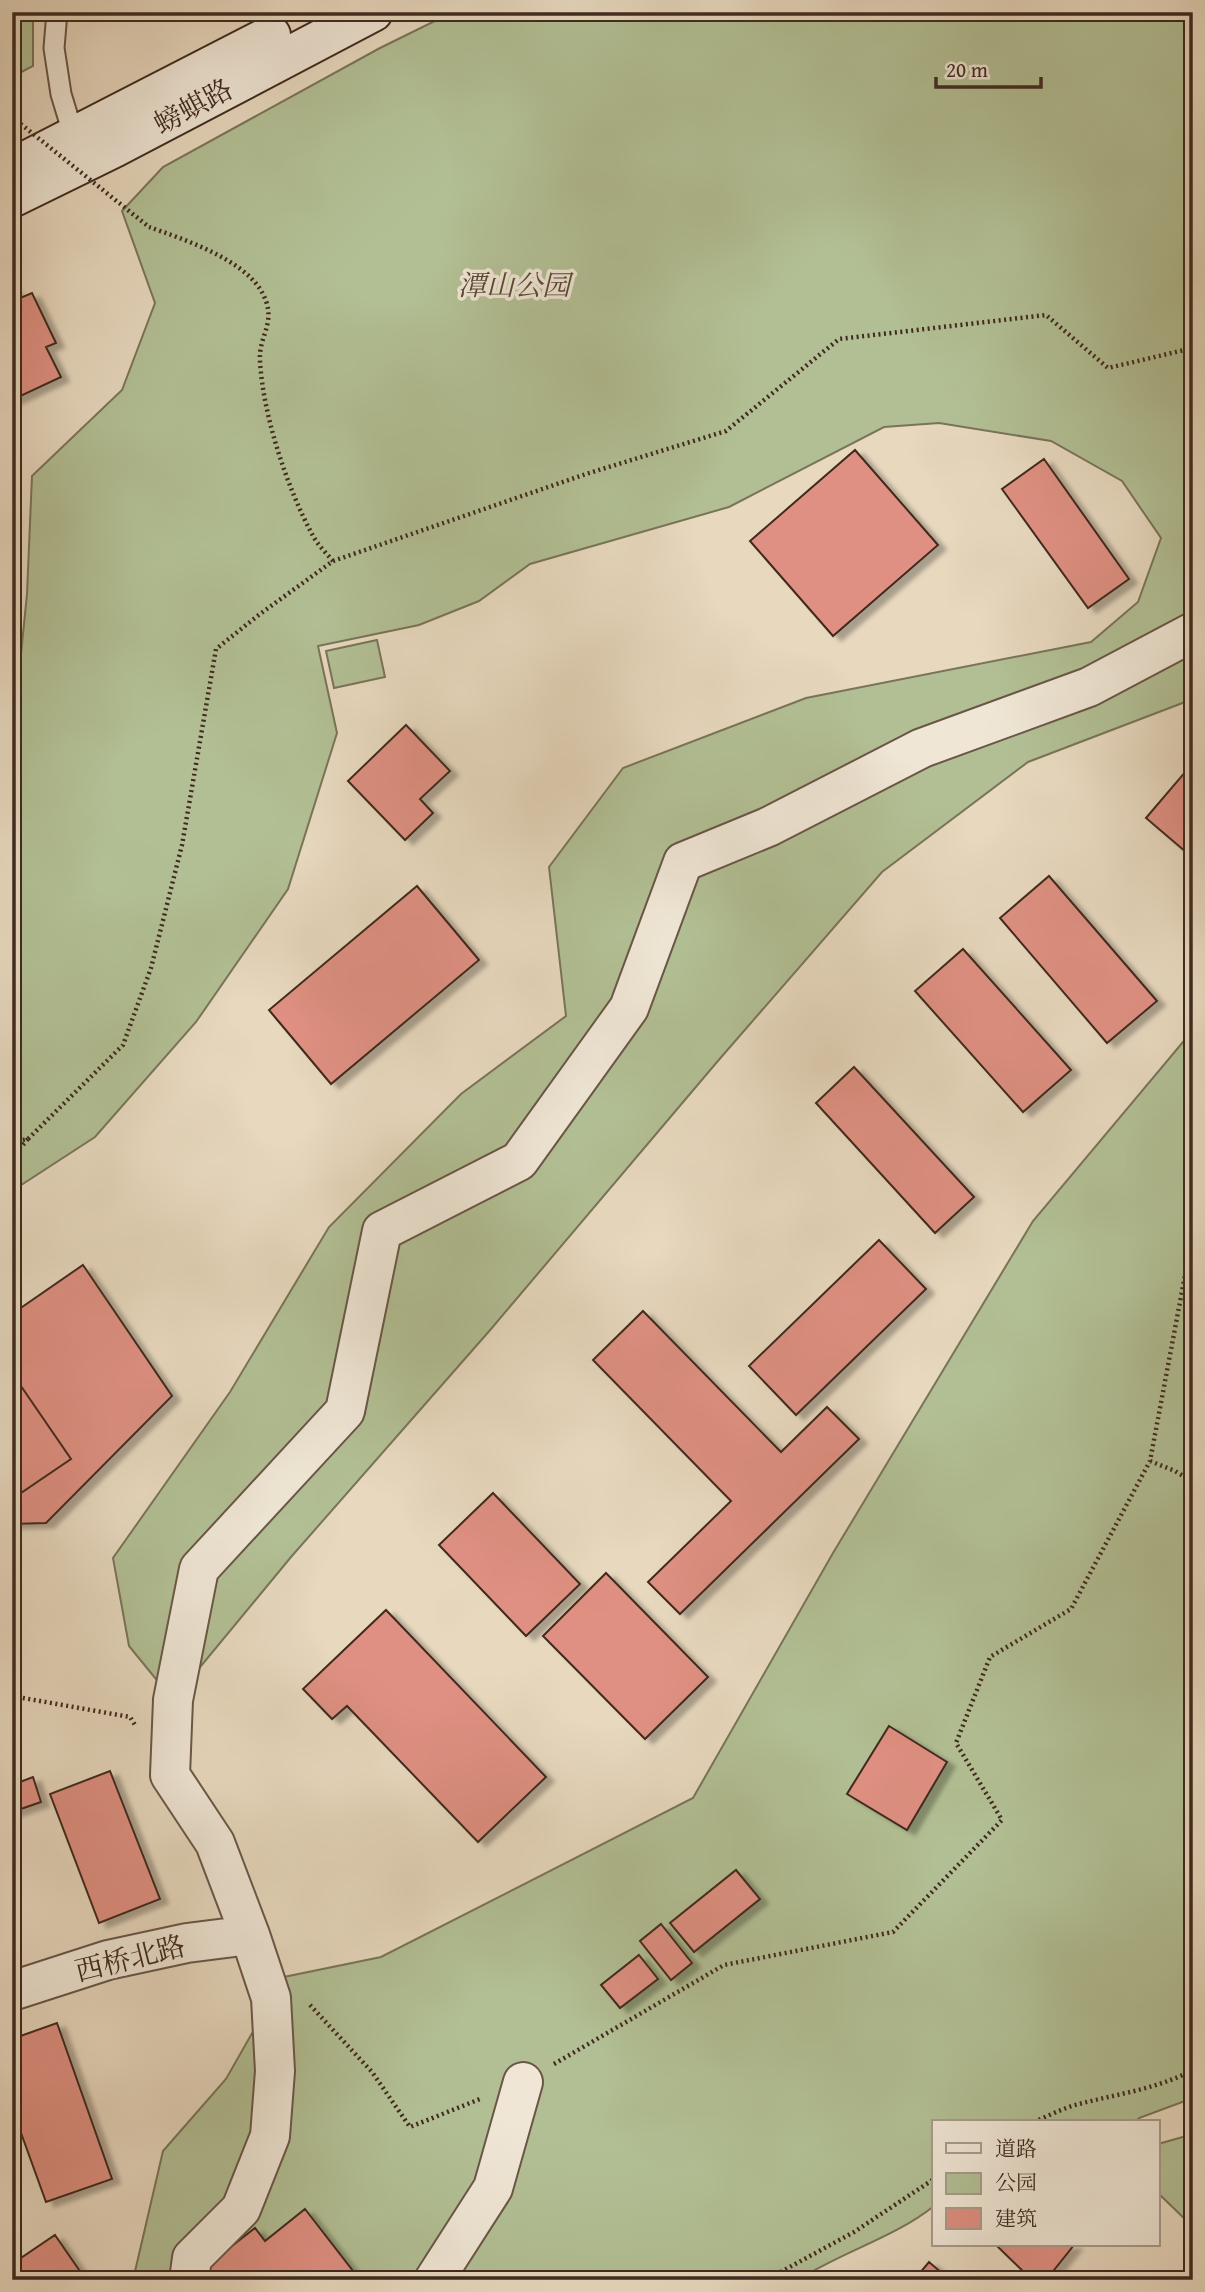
<svg xmlns="http://www.w3.org/2000/svg" width="1205" height="2292" font-family="'Gentium Book Plus','Noto Serif SC',serif">
  <defs>
    <filter id="shadow"><feDropShadow dx="8" dy="4.5" stdDeviation="2" flood-color="#0004"/></filter>
  </defs>
  <rect width="100%" height="100%" fill="#e7d8be"/>
  <filter id="stains"><feTurbulence type="fractalNoise" baseFrequency=".00286" numOctaves="4"/><feColorMatrix values="0 0 0 0 .2 0 0 0 0 .09 0 0 0 0 .02 0 0 0 .5 -.17"/></filter>
  <radialGradient id="worn" r=".72"><stop offset=".6" stop-color="#630" stop-opacity="0"/><stop offset="1" stop-color="#630" stop-opacity=".3"/></radialGradient>
  <!-- green -->
  <path fill="#b2bf94" stroke="#79745a" stroke-width="2" d="M12,12H33V66L12,77Z
    M453,12H1193V699L1028,762L882,872L717,1062L491,1329L291,1557L173,1700L129,1646L113,1558L230,1392L329,1227L461,1094L566,1016L549,867L623,768L806,698L1091,642L1138,602L1161,538L1122,481L1051,441L939,423L884,427L729,507L530,564L479,601L419,625L318,646L337,733L288,889L196,1022L95,1137L12,1191V744L27,594L32,476L122,390L155,303L122,211L163,167L380,48Z
    M377,640L385,677L334,688L326,651Z
    M1193,1030V2098L1139,2118L1136,2122H934V2206C894,2238 841,2252 798,2280H133L163,2151L226,2079L284,1977L381,1957L693,1798L833,1553L1033,1221Z
    M1193,2134V2227L1158,2193V2144Z"/>
  <!-- building -->
  <path fill="#df9082" stroke="#402a1f" stroke-width="2" filter="url(#shadow)" d="M12,287L18,299L32,293L56,343L46,347L61,377L12,400Z
    M855,450L938,545L833,636L750,541Z
    M1044,459L1129,579L1088,608L1002,489Z
    M406,725L450,771L420,799L433,813L405,840L348,781Z
    M1186,771L1193,776V858L1146,818Z
    M1049,876L1157,1001L1107,1043L1000,918Z
    M417,886L479,960L331,1084L269,1010Z
    M963,949L1071,1070L1023,1112L915,991Z
    M854,1067L974,1197L935,1233L816,1103Z
    M879,1240L926,1289L796,1415L749,1366Z
    M83,1265L172,1396L46,1523L12,1524V1314Z
    M643,1311L781,1452L827,1407L859,1439L680,1614L648,1582L731,1501L593,1360Z
    M12,1373L71,1459L12,1499Z
    M493,1493L580,1584L526,1636L439,1545Z
    M606,1573L708,1677L645,1739L543,1636Z
    M386,1610L546,1777L478,1842L347,1706L332,1719L303,1689Z
    M889,1726L947,1762L907,1830L847,1794Z
    M110,1771L160,1899L99,1923L50,1794Z
    M33,1777L41,1802L12,1812V1785Z
    M736,1870L760,1899L694,1952L670,1923Z
    M661,1924L692,1963L671,1980L640,1941Z
    M639,1955L658,1979L620,2008L601,1985Z
    M57,2023L112,2179L46,2202L12,2108V2039Z
    M305,2209L360,2280H196V2274L255,2228L265,2241Z
    M55,2235L86,2280H12V2264Z
    M996,2245H1074L1046,2280H1032Z
    M929,2262L950,2280H914Z"/>
  <g fill="none" stroke-linecap="round" stroke-linejoin="round">
    <!-- lane casing -->
    <g stroke="#6a5647" stroke-width="23">
      <path id="lane" d="M57,12L54,48L61,94L74,137"/>
    </g>
    <!-- street casing -->
    <g stroke="#6a5647" stroke-width="42">
      <path id="street" d="M12,1991L108,1960L187,1943L250,1935
        M189,2280L192,2258L241,2209L270,2136L275,2071L271,1998L250,1935L215,1843L170,1775L173,1700L199,1569L345,1411L382,1231L519,1161L629,1008L683,862L768,827L922,748L1089,687L1193,632
        M434,2280L493,2188L523,2082"/>
    </g>
    <!-- secondary casing -->
    <g stroke="#402a1f" stroke-width="42">
      <path id="secondary" d="M12,168L271,35
        M12,198L114,148L373,12"/>
    </g>
    <!-- path -->
    <path stroke="#402a1f" stroke-width="4.5" stroke-dasharray="2 3.5" stroke-linecap="butt" d="M149,227C183,239 240,258 260,289C280,321 258,334 260,361C263,415 287,488 313,536C318,545 326,553 333,561
      M12,1142L28,1139L123,1045L151,968L182,845L216,649L260,614L333,561L586,474L726,431L839,339L1046,315L1108,368L1193,348
      M12,1157L28,1139
      M1150,1461L1175,1471L1193,1482
      M12,1696L130,1717L135,1725
      M310,2005L372,2072L410,2127L480,2099
      M554,2064L724,1965L893,1932L1002,1820L956,1743L990,1657L1071,1609L1150,1461L1190,1249L1193,1245
      M1034,2122C1048,2116 1063,2108 1079,2104C1117,2094 1157,2089 1193,2070
      M766,2280L854,2232L934,2179"/>
    <!-- lane -->
    <use href="#lane" stroke="#efe6d5" stroke-width="19"/>
    <!-- street -->
    <use href="#street" stroke="#efe6d5" stroke-width="38"/>
    <!-- secondary -->
    <use href="#secondary" stroke="#efe6d5" stroke-width="38"/>
    <!-- path-bridge -->
    <path stroke="#402a1f" stroke-width="4.5" stroke-dasharray="2 3.5" stroke-linecap="butt" d="M12,117L149,227"/>
  </g>
  <g text-anchor="middle" stroke-width="7" stroke-linejoin="round" paint-order="stroke">
    <!-- street labels -->
    <g font-size="28" fill="#402a1f" stroke="#efe6d5">
      <text transform="translate(193 106) rotate(-28)" y="10">螃蜞路</text>
      <text transform="translate(130 1958) rotate(-14)" y="10">西桥北路</text>
    </g>
    <!-- park labels -->
    <g font-size="28" font-style="italic" fill="#574836" stroke="#efe6d5">
      <text x="514" y="295">潭山公园</text>
    </g>
  </g>
  <!-- margin -->
  <rect width="1205" height="2292" fill="none" stroke="#e7d8be" stroke-width="42"/>
  <rect x="14" y="14" width="1177" height="2264" fill="none" stroke="#402a1f" stroke-width="3.5"/>
  <rect x="21" y="21" width="1163" height="2250" fill="none" stroke="#402a1f" stroke-width="2"/>
  <!-- legend -->
  <rect x="932" y="2120" width="228" height="126" fill="#efe6d5" stroke="#a99b8c" stroke-width="2"/>
  <rect x="946" y="2143" width="35" height="10" fill="#efe6d5" stroke="#a99b8c" stroke-width="2"/>
  <text x="995" y="2156" font-size="21" fill="#402a1f">道路</text>
  <rect x="946" y="2173" width="35" height="21" fill="#b2bf94" stroke="#a99b8c" stroke-width="2"/>
  <text x="995" y="2190" font-size="21" fill="#402a1f">公园</text>
  <rect x="946" y="2208" width="35" height="21" fill="#df9082" stroke="#a99b8c" stroke-width="2"/>
  <text x="995" y="2226" font-size="21" fill="#402a1f">建筑</text>
  <!-- scale -->
  <path d="M936 77v10h105v-10" fill="none" stroke="#402a1f" stroke-width="3.5"/>
  <text x="946" y="77" font-size="21" fill="#402a1f" stroke="#efe6d5" stroke-width="5" paint-order="stroke">20 m</text>
  <rect width="100%" height="100%" filter="url(#stains)"/>
  <rect width="100%" height="100%" fill="url(#worn)"/>
</svg>
